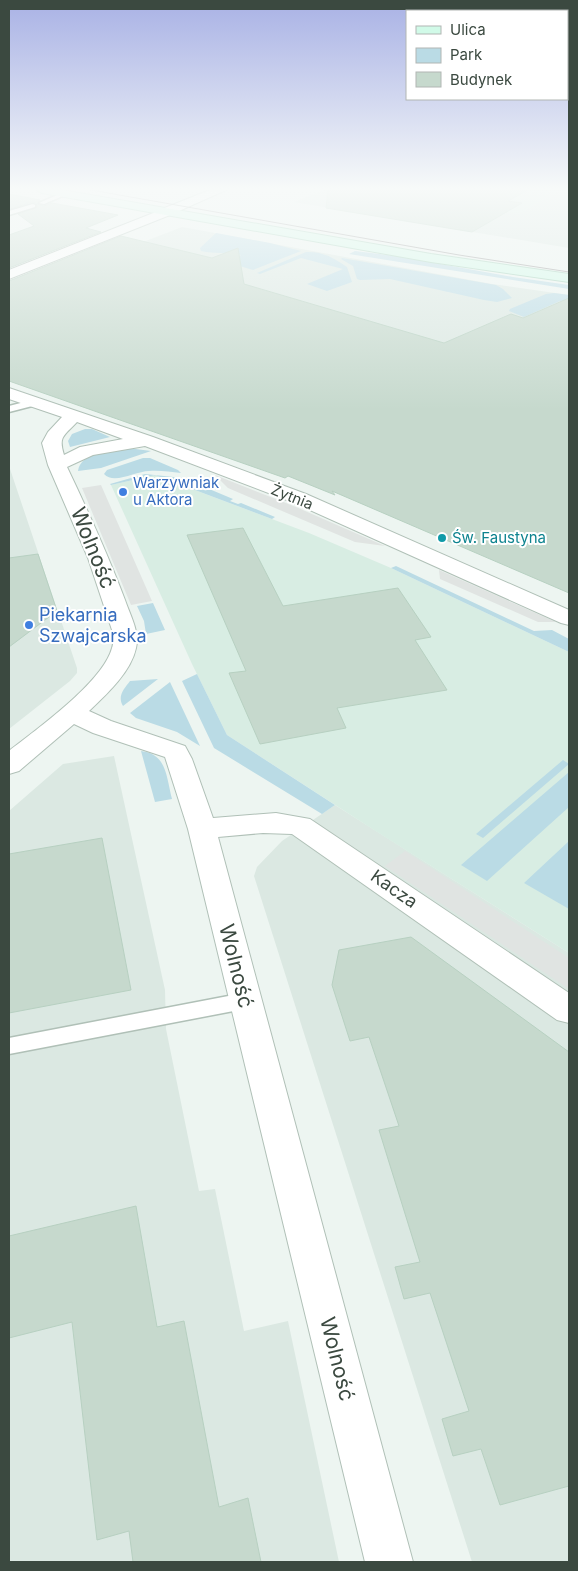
<svg xmlns="http://www.w3.org/2000/svg" width="578" height="1571" font-family="Inter,sans-serif">
  <rect width="100%" height="100%" fill="#edf5f1"/>
  <!-- residential -->
  <path fill="#dbe8e2" d="M324,190H434L518,214L560,190H569V248L294,202Z
    M182,227L492,284L569,295V432L464,397L94,261Z
    M9,466L77,668V673L70,681L9,729Z
    M114,756L165,990L166,1029L199,1191L215,1189L244,1331L288,1321L339,1562H9V811L63,764Z
    M335,805L569,953V1562H472L254,876L257,867L282,841Z"/>
  <!-- education -->
  <path fill="#d8ede3" d="M434,190H560L518,214L436,200Z
    M155,475L309,533L391,568L569,652V953L374,830L227,735L192,664L111,485Z"/>
  <!-- green -->
  <path fill="#badbe5" d="M216,233L270,243L301,251L253,270L233,264L234,260L241,255C227,252 215,254 201,251L200,248Z
    M355,251L396,256L513,277L569,285V289L349,254Z
    M306,252C322,251 334,258 347,267L352,282L327,291L307,284L343,269L301,258L260,274L257,273Z
    M342,258L496,285L503,289L512,298L497,302L484,300L390,279L360,280L357,279L353,266L341,259Z
    M554,293L569,295V304L560,301L524,317L509,311L510,309L546,294Z
    M85,429H92L110,437L70,447L68,441L72,434Z
    M128,448L151,451L101,468L78,471C81,451 112,451 128,448Z
    M143,458H150L178,470L181,473C170,472 160,470 149,471C136,471 114,485 104,474L107,470Z
    M145,474L183,478L233,499L230,501L238,504L241,503L275,517L272,519L155,475L111,485L110,484Z
    M396,566L534,631L552,630L569,639V652L391,568Z
    M153,603L165,630L146,634L144,621L137,606Z
    M197,674L227,735L335,805L322,814L214,748L182,681Z
    M158,679L123,706C117,696 124,689 130,681Z
    M170,682L200,746L177,732L136,718L130,713Z
    M141,751C167,754 166,776 172,799L155,802Z
    M563,760L569,764L483,838L476,834Z
    M569,772V807L487,881L461,865Z
    M569,841V909L524,883Z"/>
  <!-- parking -->
  <path fill="#e0e4e2" d="M215,475L296,507L385,546L355,542L228,488Z
    M101,485L152,601L131,605L82,488Z
    M439,570L556,622H538L440,579Z
    M405,851L569,958V989L385,866Z"/>
  <!-- building -->
  <path fill="#c6d9cd" stroke="#b7d0c1" d="M328,190H528L508,201L522,203L472,232L326,208Z
    M9,194L40,200L37,204L44,206L52,203L118,215L86,228L101,232L9,268V235L34,226L18,214L37,207L36,203L32,202L10,209Z
    M121,236L212,258L238,248L244,284L444,343L511,314L523,318L569,298V593L332,491L335,495L288,476L285,478L9,381V281Z
    M243,528L283,606L398,588L431,637L415,640L447,690L337,708L346,728L260,744L229,673L246,671L187,535Z
    M38,554L57,611L9,647V558Z
    M102,838L131,990L9,1013V854Z
    M411,937L569,1052V1486L500,1505L481,1449L453,1456L442,1419L469,1411L430,1293L404,1299L395,1267L420,1262L379,1130L399,1126L369,1037L350,1041L332,985L339,950Z
    M136,1206L157,1327L184,1321L219,1507L248,1498L261,1562H133L129,1531L97,1540L72,1322L9,1338V1236Z"/>
  <g fill="none" stroke-linecap="round" stroke-linejoin="round">
    <!-- service casing -->
    <g stroke="#b0c0b7" stroke-width="3">
      <path id="service" d="M62,193L67,194L44,204L39,203Z
        M33,204L35,205V207L9,215V211Z
        M36,399L40,400V404L9,412V406Z
        M244,993L251,995L254,1001L251,1007L244,1009L9,1054V1038Z"/>
    </g>
    <!-- minor casing -->
    <g stroke="#b0c0b7" stroke-width="2">
      <path id="minor" d="M166,208L172,212L170,215L9,279V270Z
        M9,388L153,437L306,494L569,610V625L561,623L292,502L145,446L93,455L67,467C88,511 108,555 125,600C130,615 140,632 136,648C131,672 106,695 89,711L111,721L185,746L192,759L213,818L276,813L310,819L569,993V1023L557,1020L292,834L263,833L218,837L413,1562H365L188,829L165,757L93,733L74,724L19,771L9,774V751C37,729 103,682 112,648C114,643 113,638 113,633L88,558L48,465L42,443L48,432L62,417L9,399ZM77,422L123,439L80,447L64,455C58,436 64,436 77,422Z"/>
    </g>
    <!-- tertiary casing -->
    <g stroke="#b0c0b7" stroke-width="2">
      <path id="tertiary" d="M210,190H226L170,215H162L160,212L162,209Z"/>
    </g>
    <!-- secondary casing -->
    <g stroke="#a1d0b9" stroke-width="2">
      <path id="secondary" d="M36,190H62L431,254L569,274V282L431,262L42,193Z"/>
    </g>
    <!-- service -->
    <use href="#service" fill="#fff" fill-rule="evenodd"/>
    <!-- minor -->
    <use href="#minor" fill="#fff" fill-rule="evenodd"/>
    <!-- tertiary -->
    <use href="#tertiary" fill="#fff" fill-rule="evenodd"/>
    <!-- secondary -->
    <use href="#secondary" fill="#d1fae8" fill-rule="evenodd"/>
    <!-- tram -->
    <path stroke="#9a9a9a" stroke-width="1" d="M91,190L459,255L569,272"/>
  </g>
  <!-- sky -->
  <linearGradient id="sky" x2="0" y2="1"><stop stop-color="#a9b2e5"/><stop offset="0.46" stop-color="#f7faf9"/><stop offset="1" stop-color="#f7faf9" stop-opacity="0"/></linearGradient>
  <rect width="578" height="410" fill="url(#sky)"/>
  <!-- markers -->
  <g fill="#3f7fe0" stroke="#fff" stroke-width="2">
    <circle cx="123" cy="492" r="5"/>
    <circle cx="29" cy="625" r="5"/>
  </g>
  <circle fill="#0f9aa8" stroke="#fff" stroke-width="2" cx="442" cy="538" r="5"/>
  <g text-anchor="middle" stroke-width="4" stroke-linejoin="round" paint-order="stroke">
    <!-- far-shop labels -->
    <g font-size="15" fill="#366cbe" stroke="#fff" text-anchor="start">
      <text x="133" y="488">Warzywniak<tspan x="133" dy="17">u Aktora</tspan></text>
    </g>
    <!-- far-street labels -->
    <g font-size="15" fill="#3b4940" stroke="#fff">
      <text transform="translate(292 497) rotate(22)" y="5">Żytnia</text>
    </g>
    <!-- far-culture labels -->
    <g font-size="15" fill="#0d838f" stroke="#fff" text-anchor="start">
      <text x="452" y="543">Św. Faustyna</text>
    </g>
    <!-- shop labels -->
    <g font-size="18" fill="#366cbe" stroke="#fff" text-anchor="start">
      <text x="39" y="621">Piekarnia<tspan x="39" dy="21">Szwajcarska</tspan></text>
    </g>
    <!-- street labels -->
    <g font-size="18" fill="#3b4940" stroke="#fff">
      <text transform="translate(394 889) rotate(35)" y="6">Kacza</text>
    </g>
    <!-- near-street labels -->
    <g font-size="21" fill="#3b4940" stroke="#fff">
      <text transform="translate(93 548) rotate(68)" y="7">Wolność</text>
      <text transform="translate(236 966) rotate(76)" y="7">Wolność</text>
      <text transform="translate(337 1359) rotate(76)" y="7">Wolność</text>
    </g>
  </g>
  <!-- border -->
  <rect width="578" height="1571" fill="none" stroke="#3b4940" stroke-width="20"/>
  <!-- legend -->
  <rect x="406" y="10" width="162" height="90" fill="#ffffff" stroke="#b1b6b3"/>
  <rect x="416" y="26" width="25" height="8" fill="#d1fae8" stroke="#b1b6b3"/>
  <text x="450" y="35" font-size="15" fill="#3b4940">Ulica</text>
  <rect x="416" y="48" width="25" height="15" fill="#badbe5" stroke="#b1b6b3"/>
  <text x="450" y="60" font-size="15" fill="#3b4940">Park</text>
  <rect x="416" y="72" width="25" height="15" fill="#c6d9cd" stroke="#b1b6b3"/>
  <text x="450" y="85" font-size="15" fill="#3b4940">Budynek</text>
</svg>
